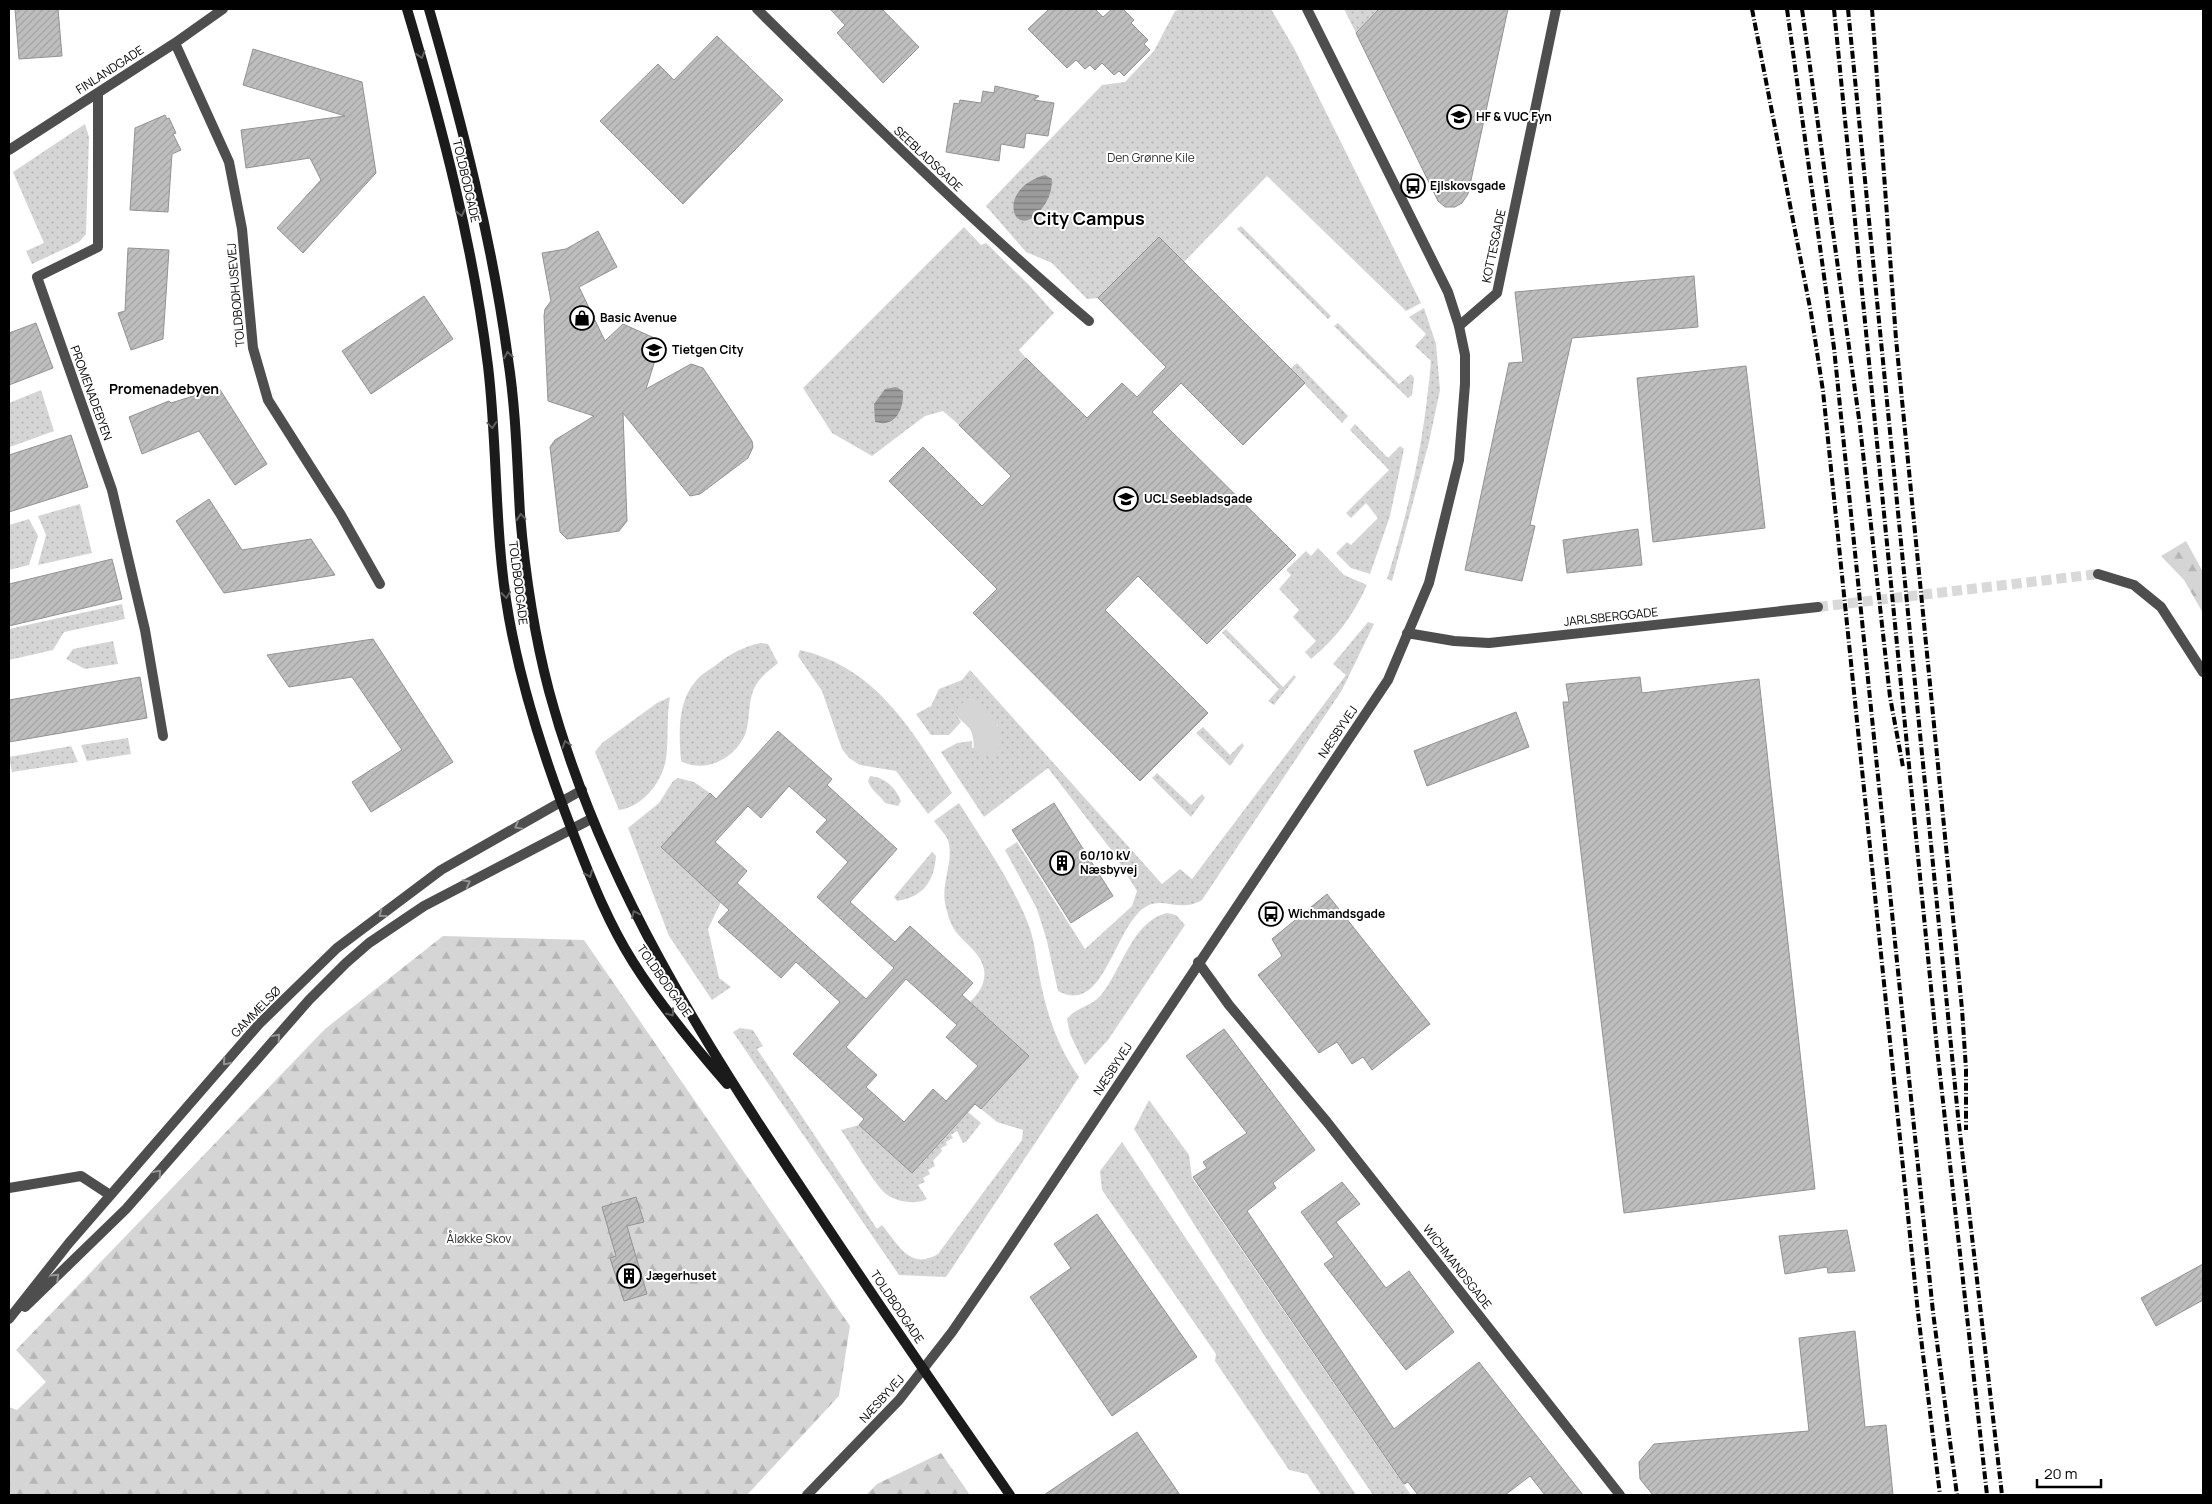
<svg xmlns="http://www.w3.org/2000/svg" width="2212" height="1504" font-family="Manrope,sans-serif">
  <defs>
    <pattern id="green-dots" width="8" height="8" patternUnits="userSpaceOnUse" patternTransform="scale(1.25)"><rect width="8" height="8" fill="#d5d5d5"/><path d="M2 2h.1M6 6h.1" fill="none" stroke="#b5b5b5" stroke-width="1.8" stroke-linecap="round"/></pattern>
    <pattern id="forest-firs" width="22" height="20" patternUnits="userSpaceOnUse" patternTransform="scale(1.25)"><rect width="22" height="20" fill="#d5d5d5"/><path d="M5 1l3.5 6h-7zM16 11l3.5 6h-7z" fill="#b5b5b5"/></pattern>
    <pattern id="water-rules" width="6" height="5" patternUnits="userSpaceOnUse" patternTransform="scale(1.25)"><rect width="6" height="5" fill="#9c9c9c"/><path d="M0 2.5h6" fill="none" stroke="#7d7d7d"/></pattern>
    <pattern id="building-hatch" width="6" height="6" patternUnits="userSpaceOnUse" patternTransform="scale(1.25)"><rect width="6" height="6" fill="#bebebe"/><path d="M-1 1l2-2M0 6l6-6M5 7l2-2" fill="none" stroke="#a2a2a2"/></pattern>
  </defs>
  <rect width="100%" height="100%" fill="#fff"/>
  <!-- green -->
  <path fill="url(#green-dots)" d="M1184,9H1271L1294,48L1421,303L1406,311L1267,176L1184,262L1159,237L1098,298L1087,299L1052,263L1026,252L986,206L1102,85L1125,82L1154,51L1175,11Z
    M1344,9H1379L1356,33Z
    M85,124L89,137L86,234L79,242L32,264L26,251L44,243L13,172Z
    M1241,226L1331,316L1328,319L1237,229Z
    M964,227L981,245L986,243L1029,285L1054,313L1019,350L1026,358L959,425L943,411L925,416L872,456L832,433L803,388Z
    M1424,308L1436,344L1440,390L1429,442L1392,581L1387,579C1411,503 1424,440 1431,361L1415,346L1426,334L1409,317Z
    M1338,323L1399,384L1411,374L1414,378L1412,395L1408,398L1334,326Z
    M1297,363L1348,416L1342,423L1290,369Z
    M41,390L54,431L10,447L9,403Z
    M1355,424L1388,458L1400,446L1404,449L1390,516L1370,574L1351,568L1336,553L1347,542L1351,545L1378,518L1366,503L1351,518L1346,513L1389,470L1350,430Z
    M80,504L92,553L38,565L46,535L38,516Z
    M29,519L38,536L29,565L9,570V525Z
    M1318,548L1344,575L1367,585C1354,614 1336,639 1311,659L1305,652L1316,641L1293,617L1299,610L1279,589L1291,575L1286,570L1306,551L1311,556Z
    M122,604L125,619L64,632L53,650L9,660V629Z
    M1368,622L1374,624L1342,690L1202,900C1180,913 1164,897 1147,906C1114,924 1105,1017 1058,991L1047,941L1037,909L1005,850L1017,842L1085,949L1132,906L1137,891L1112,851L1048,768L984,817L941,752L957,743L972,741V748L999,743L998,726L993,716H957L961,722L949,735H931L916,714L931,706L939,689L962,680L970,670L1162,884L1180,869L1192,879L1346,675L1333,664Z
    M1226,629L1283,687L1294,675L1296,677L1274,705L1268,701L1279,689L1222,633Z
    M113,641L118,664L85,669L66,659L73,649Z
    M761,643L768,644L778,663C770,670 761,676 756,685C747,700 751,720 745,735C734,759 705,774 681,761C679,735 677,703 695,682C700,675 709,670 716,665C730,654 744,646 761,643Z
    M800,650C877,667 913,732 952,793L928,814L896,771L860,765L849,758L842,749L822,691L798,656Z
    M670,697C666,718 669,739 666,759C662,783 642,807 619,810L595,752L602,743L657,703Z
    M1203,727L1230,755L1242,743L1244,746L1230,766L1196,733Z
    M128,738L131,754L87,761L81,745Z
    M71,746L78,762L12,772L9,757Z
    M1157,773L1191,805L1202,794L1205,798L1191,817L1152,778Z
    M870,776C886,778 895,787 901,801L898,806L885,803C879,794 872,792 868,781Z
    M678,778L694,782L710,793L661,847L721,902L708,929L719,978L731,987L712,1000L669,936L628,828L659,803L673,781Z
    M959,803C984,843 1014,884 1030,929C1035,944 1036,959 1039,974C1046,1012 1057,1046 1079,1077L946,1277L899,1275L733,1032L740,1028L753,1030L763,1046L757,1049L877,1229L882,1225C898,1244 910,1271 938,1254L1022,1140L1023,1130L997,1122L981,1109L1029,1056L970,1002C980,992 986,983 984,969C980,951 963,943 954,929C951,924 948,917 947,911C938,885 955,864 948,840C945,833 938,827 934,821Z
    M932,852L936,856C934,882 923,897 897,901L894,897Z
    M1167,913L1176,915L1185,925L1108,1040L1085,1065L1070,1034L1067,1019C1076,1007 1091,1007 1101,995C1122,970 1132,921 1167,913Z
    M1149,1100L1189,1155L1192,1178L1411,1495H1373L1262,1332L1134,1129Z
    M968,1112L981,1123L966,1142L963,1143L957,1131L951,1135L953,1138L946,1142L947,1145L941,1148L942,1151L933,1161L935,1166L928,1170L930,1174L923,1178L925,1182L918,1185L927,1199C916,1205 896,1202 886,1194C874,1184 851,1144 841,1130L859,1125L912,1173Z
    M1122,1142L1356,1495H1321L1307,1474L1289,1470L1215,1361L1216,1354L1102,1190L1100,1171Z"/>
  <!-- forest -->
  <path fill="url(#forest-firs)" d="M2186,541L2203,572V613L2184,580L2161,556Z
    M443,936L584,940L850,1326L839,1396L747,1495H9V1407L17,1410L46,1382L16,1350L325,1029Z
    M941,1453L970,1495H866L877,1484Z"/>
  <!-- pitch -->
  <path fill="#d5d5d5" d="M968,698L976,699C982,704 988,709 993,715C1000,725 1004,749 993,755C965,755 978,748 971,731C969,726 961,721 957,716L958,707Z"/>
  <!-- water -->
  <path fill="url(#water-rules)" d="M1045,175L1052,179C1052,192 1048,202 1039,212C1013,241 995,189 1045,175Z
    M896,387L903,391C904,409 896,428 875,422L874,404L885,389Z"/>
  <!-- building -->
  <path fill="url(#building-hatch)" stroke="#929292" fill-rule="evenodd" d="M15,9H58L62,56L19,59Z
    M830,9H882L919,47L883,83L837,33L845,25Z
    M1049,9H1095L1103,17L1112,9H1123L1134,20L1131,23L1148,40L1144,44L1150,50L1124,76L1119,71L1114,75L1102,63L1095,70L1090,65L1085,69L1076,60L1067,68L1028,29Z
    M1379,9H1508L1468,194L1462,203L1455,207H1445L1438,201L1356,33Z
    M717,36L783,100L683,204L600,121L658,64L674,80Z
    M253,49L362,82L376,173L303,253L277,228L321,180L310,158L246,168L241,130L345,116L243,85Z
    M995,86L1039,96L1034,100L1054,103L1048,136L1026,133L1024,148L1001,144L999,161L946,152L954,103L959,104L960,100L981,103L983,91L994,93Z
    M165,115L167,119L169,118L176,133L173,134L181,150L172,154L168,212L130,210L135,128Z
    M598,231L617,267L579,287L605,341L623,324L661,341L646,389L691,364L703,368L752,441L753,447L748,458L700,494L690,496L623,413L627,521L619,531L567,539L560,532L550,447L555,440L594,416L548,401L544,316L545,309L551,301L542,253L566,249Z
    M1159,237L1305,383L1243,445L1181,383L1152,412L1296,555L1207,644L1138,576L1105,610L1208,713L1140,781L973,613L997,589L889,481L923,447L982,506L1011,476L959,425L1026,358L1087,418L1122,383L1137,397L1166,367L1098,298Z
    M128,248L169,250L163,339L131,350L118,313L125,311Z
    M1694,276L1698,327L1572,338L1530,525L1535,526L1522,581L1465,570L1509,363L1523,362L1515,292Z
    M424,296L453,339L371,394L342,351Z
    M36,323L53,368L9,385V333Z
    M1746,366L1765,528L1653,542L1637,378Z
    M219,388L267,464L235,485L199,431L142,454L129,417L169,401L171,403Z
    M71,435L88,487L9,512V455Z
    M209,499L242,550L311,539L335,575L224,593L176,521Z
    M1638,529L1642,565L1567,573L1563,540Z
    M112,559L122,599L9,626V584Z
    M373,639L453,762L371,812L352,782L402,750L352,677L289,687L267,655Z
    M140,677L147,718L9,742V700Z
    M1640,677L1642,693L1759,679L1815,1189L1624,1213L1563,702H1569L1566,684Z
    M1516,712L1529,747L1427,786L1414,751Z
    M778,731L832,779L827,785L897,849L850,902L895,942L910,926L973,983L962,995L1029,1056L981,1109L975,1104L912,1173L859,1125L864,1119L793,1054L840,1002L796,962L781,978L718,922L729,910L661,847L710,793L716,799ZM789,786L827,820L816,832L848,862L817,897L894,968L866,999L737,883L747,871L715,842L748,806L761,818ZM906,979L957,1025L946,1037L978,1066L946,1101L933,1089L904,1122L866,1087L877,1075L846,1047Z
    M1054,803L1113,896L1071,923L1012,830Z
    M1327,894L1430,1024L1372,1070L1363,1057L1352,1064L1337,1042L1319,1053L1258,975L1282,956L1272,939Z
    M1224,1029L1315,1150L1273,1183L1276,1188L1247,1211L1394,1429L1479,1362L1583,1495H1545L1530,1476L1505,1495H1418L1408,1482L1404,1484L1193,1177L1207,1168L1203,1162L1247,1133L1186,1056Z
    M1342,1182L1360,1204L1336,1222L1386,1288L1409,1271L1454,1332L1406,1370L1324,1264L1334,1257L1301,1212Z
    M636,1197L644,1222L627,1226L647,1294L624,1301L610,1258L616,1256L602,1207Z
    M1097,1214L1197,1357L1112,1416L1030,1297L1071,1268L1054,1244Z
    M1847,1230L1855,1271L1828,1273L1827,1267L1785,1274L1779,1236Z
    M2203,1264V1300L2156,1326L2141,1298Z
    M1855,1331L1865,1427L1886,1425L1893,1495H1653L1640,1479L1639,1462L1654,1444L1809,1431L1799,1338Z
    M1137,1432L1180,1495H1044Z"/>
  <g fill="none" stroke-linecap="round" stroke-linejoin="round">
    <!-- tertiary-tunnel -->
    <path stroke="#d9d9d9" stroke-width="10" stroke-dasharray="10 5" stroke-linecap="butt" d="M1818,607L2098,574"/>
    <!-- minor -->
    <path stroke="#4e4e4e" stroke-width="10" d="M757,9C865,115 973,223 1089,321
      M175,43L229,162L242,229L253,348L268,400L341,515L380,584
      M98,93V247L37,277L112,490L145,630L163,736
      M9,150L175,43L223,9
      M1459,326L1497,293L1556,9
      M1198,962L1229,1005L1327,1122L1620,1495
      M9,1188L81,1176L110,1195"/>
    <!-- tertiary -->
    <path stroke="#4e4e4e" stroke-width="10" d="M2098,574L2134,585L2161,607L2203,672
      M1407,633L1454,641L1489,643L1818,607
      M25,1307L126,1209L309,1000L346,963L369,943L424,906L591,819
      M9,1319L69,1243L259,1024L337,948L441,870L582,790
      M807,1495L899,1400L952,1332L996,1268L1388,680L1429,583L1459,460L1465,384V355L1459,326L1448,292L1307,9"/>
    <!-- secondary -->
    <path stroke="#1b1b1b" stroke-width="10" d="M407,9C442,126 473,245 488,366C498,450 494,535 509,618C523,695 548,770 577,843C593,884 609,924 633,962C660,1005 694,1046 727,1084
      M429,9C462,124 492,240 508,359C516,410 517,462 520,514C525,573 534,634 549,691C599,877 702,1040 808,1198C874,1298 942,1397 1010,1495"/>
    <!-- rail -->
    <path stroke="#000" stroke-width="4" stroke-dasharray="8 2.5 1 2.5" stroke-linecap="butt" d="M1752,9L1811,313L1823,391L1918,1313L1940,1495
      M1787,9L1834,348L1933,1312L1957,1495
      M1802,9L1860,426L1890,697L1903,767
      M1834,9L1937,1048L1987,1495
      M1848,9L1958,1116L2002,1495
      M1872,9L1896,339L1962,1009L1966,1069V1130"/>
  </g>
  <!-- one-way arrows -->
  <defs><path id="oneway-chevron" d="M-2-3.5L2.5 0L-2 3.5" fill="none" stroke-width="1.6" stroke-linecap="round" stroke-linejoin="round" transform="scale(1.25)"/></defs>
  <g stroke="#5f5f5f">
    <use href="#oneway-chevron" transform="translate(421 55) rotate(73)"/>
    <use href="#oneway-chevron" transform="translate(461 213) rotate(77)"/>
    <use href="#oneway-chevron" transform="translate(508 355) rotate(-99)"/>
    <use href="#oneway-chevron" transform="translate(492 425) rotate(86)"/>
    <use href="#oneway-chevron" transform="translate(521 517) rotate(-95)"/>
    <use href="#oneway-chevron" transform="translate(506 595) rotate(83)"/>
    <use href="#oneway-chevron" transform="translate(566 744) rotate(-108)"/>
    <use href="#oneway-chevron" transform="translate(589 874) rotate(68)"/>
    <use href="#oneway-chevron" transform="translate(635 914) rotate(-115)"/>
    <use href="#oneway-chevron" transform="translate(671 1013) rotate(53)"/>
  </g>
  <g stroke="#959595">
    <use href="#oneway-chevron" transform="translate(518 826) rotate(151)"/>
    <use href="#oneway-chevron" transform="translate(467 883) rotate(-28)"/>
    <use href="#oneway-chevron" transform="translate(382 914) rotate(143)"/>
    <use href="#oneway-chevron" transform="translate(277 1037) rotate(-49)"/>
    <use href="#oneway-chevron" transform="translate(226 1062) rotate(131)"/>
    <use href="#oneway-chevron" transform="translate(158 1173) rotate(-49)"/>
    <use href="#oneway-chevron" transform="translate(56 1277) rotate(-44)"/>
  </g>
  <!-- icons -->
  <defs>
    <g id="university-ring" transform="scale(1.25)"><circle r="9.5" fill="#fff" stroke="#000" stroke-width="1.5"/><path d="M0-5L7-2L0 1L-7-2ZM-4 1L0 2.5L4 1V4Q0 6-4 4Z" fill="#000"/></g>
    <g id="bus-ring" transform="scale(1.25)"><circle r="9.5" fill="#fff" stroke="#000" stroke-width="1.5"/><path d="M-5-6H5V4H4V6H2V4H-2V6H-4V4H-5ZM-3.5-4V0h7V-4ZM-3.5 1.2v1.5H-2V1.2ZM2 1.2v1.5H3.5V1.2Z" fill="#000"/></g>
    <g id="shop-ring" transform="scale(1.25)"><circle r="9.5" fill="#fff" stroke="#000" stroke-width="1.5"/><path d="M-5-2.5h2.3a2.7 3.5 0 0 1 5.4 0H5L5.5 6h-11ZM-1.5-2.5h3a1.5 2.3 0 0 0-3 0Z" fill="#000"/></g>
    <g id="building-ring" transform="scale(1.25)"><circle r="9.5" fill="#fff" stroke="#000" stroke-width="1.5"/><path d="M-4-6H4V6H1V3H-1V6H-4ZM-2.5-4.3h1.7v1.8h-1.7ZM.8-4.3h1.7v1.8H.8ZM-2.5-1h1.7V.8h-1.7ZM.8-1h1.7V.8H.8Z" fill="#000"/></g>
  </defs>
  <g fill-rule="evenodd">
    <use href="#university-ring" x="1459" y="117"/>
    <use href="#bus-ring" x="1413" y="186"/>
    <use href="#shop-ring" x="582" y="318"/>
    <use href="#university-ring" x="654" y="350"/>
    <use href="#university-ring" x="1126" y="499"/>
    <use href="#building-ring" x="1062" y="863"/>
    <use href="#bus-ring" x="1271" y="914"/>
    <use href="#building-ring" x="629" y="1276"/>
  </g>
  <g text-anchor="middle" stroke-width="4" stroke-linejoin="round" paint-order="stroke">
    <!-- street labels -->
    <g font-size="12" fill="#000" stroke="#fff">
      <text transform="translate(110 70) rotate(-33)" y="4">FINLANDGADE</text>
      <text transform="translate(928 159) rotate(43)" y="4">SEEBLADSGADE</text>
      <text transform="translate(466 181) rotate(77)" y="4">TOLDBODGADE</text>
      <text transform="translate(1494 246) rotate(-78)" y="4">KOTTESGADE</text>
      <text transform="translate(236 295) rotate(-95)" y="4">TOLDBODHUSEVEJ</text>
      <text transform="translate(91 393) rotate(70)" y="4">PROMENADEBYEN</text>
      <text transform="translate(518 583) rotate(83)" y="4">TOLDBODGADE</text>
      <text transform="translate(1611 617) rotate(-6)" y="4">JARLSBERGGADE</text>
      <text transform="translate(1338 732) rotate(-56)" y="4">NÆSBYVEJ</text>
      <text transform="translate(664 981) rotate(55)" y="4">TOLDBODGADE</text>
      <text transform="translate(256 1012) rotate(-46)" y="4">GAMMELSØ</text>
      <text transform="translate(1113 1069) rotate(-57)" y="4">NÆSBYVEJ</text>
      <text transform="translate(1457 1267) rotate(52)" y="4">WICHMANDSGADE</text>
      <text transform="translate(897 1307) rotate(56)" y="4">TOLDBODGADE</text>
      <text transform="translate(882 1399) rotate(-48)" y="4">NÆSBYVEJ</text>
    </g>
    <!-- poi labels -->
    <g font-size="12" font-weight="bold" fill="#000" stroke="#fff" text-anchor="start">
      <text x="1476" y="121">HF &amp; VUC Fyn</text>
      <text x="1430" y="190">Ejlskovsgade</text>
      <text x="600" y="322">Basic Avenue</text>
      <text x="672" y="354">Tietgen City</text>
      <text x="1144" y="503">UCL Seebladsgade</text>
      <text x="1080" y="860">60/10 kV<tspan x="1080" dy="14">Næsbyvej</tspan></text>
      <text x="1288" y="918">Wichmandsgade</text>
      <text x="646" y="1280">Jægerhuset</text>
    </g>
    <!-- park labels -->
    <g font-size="12" fill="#2c2c2c" stroke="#fff">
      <text x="1151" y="162">Den Grønne Kile</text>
      <text x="479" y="1243">Åløkke Skov</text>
    </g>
    <!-- neighbourhood labels -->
    <g font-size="14" font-weight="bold" fill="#000" stroke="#fff">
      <text x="164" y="394">Promenadebyen</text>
    </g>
    <!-- district labels -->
    <g font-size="18" font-weight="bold" fill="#000" stroke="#fff">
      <text x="1089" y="225">City Campus</text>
    </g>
  </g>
  <!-- border -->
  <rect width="2212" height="1504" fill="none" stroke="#000000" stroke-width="20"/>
  <!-- scale -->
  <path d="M2037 1479v8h64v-8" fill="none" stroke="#000000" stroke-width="2.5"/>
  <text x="2044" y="1479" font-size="15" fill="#000000" stroke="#ffffff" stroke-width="4" paint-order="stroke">20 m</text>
</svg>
